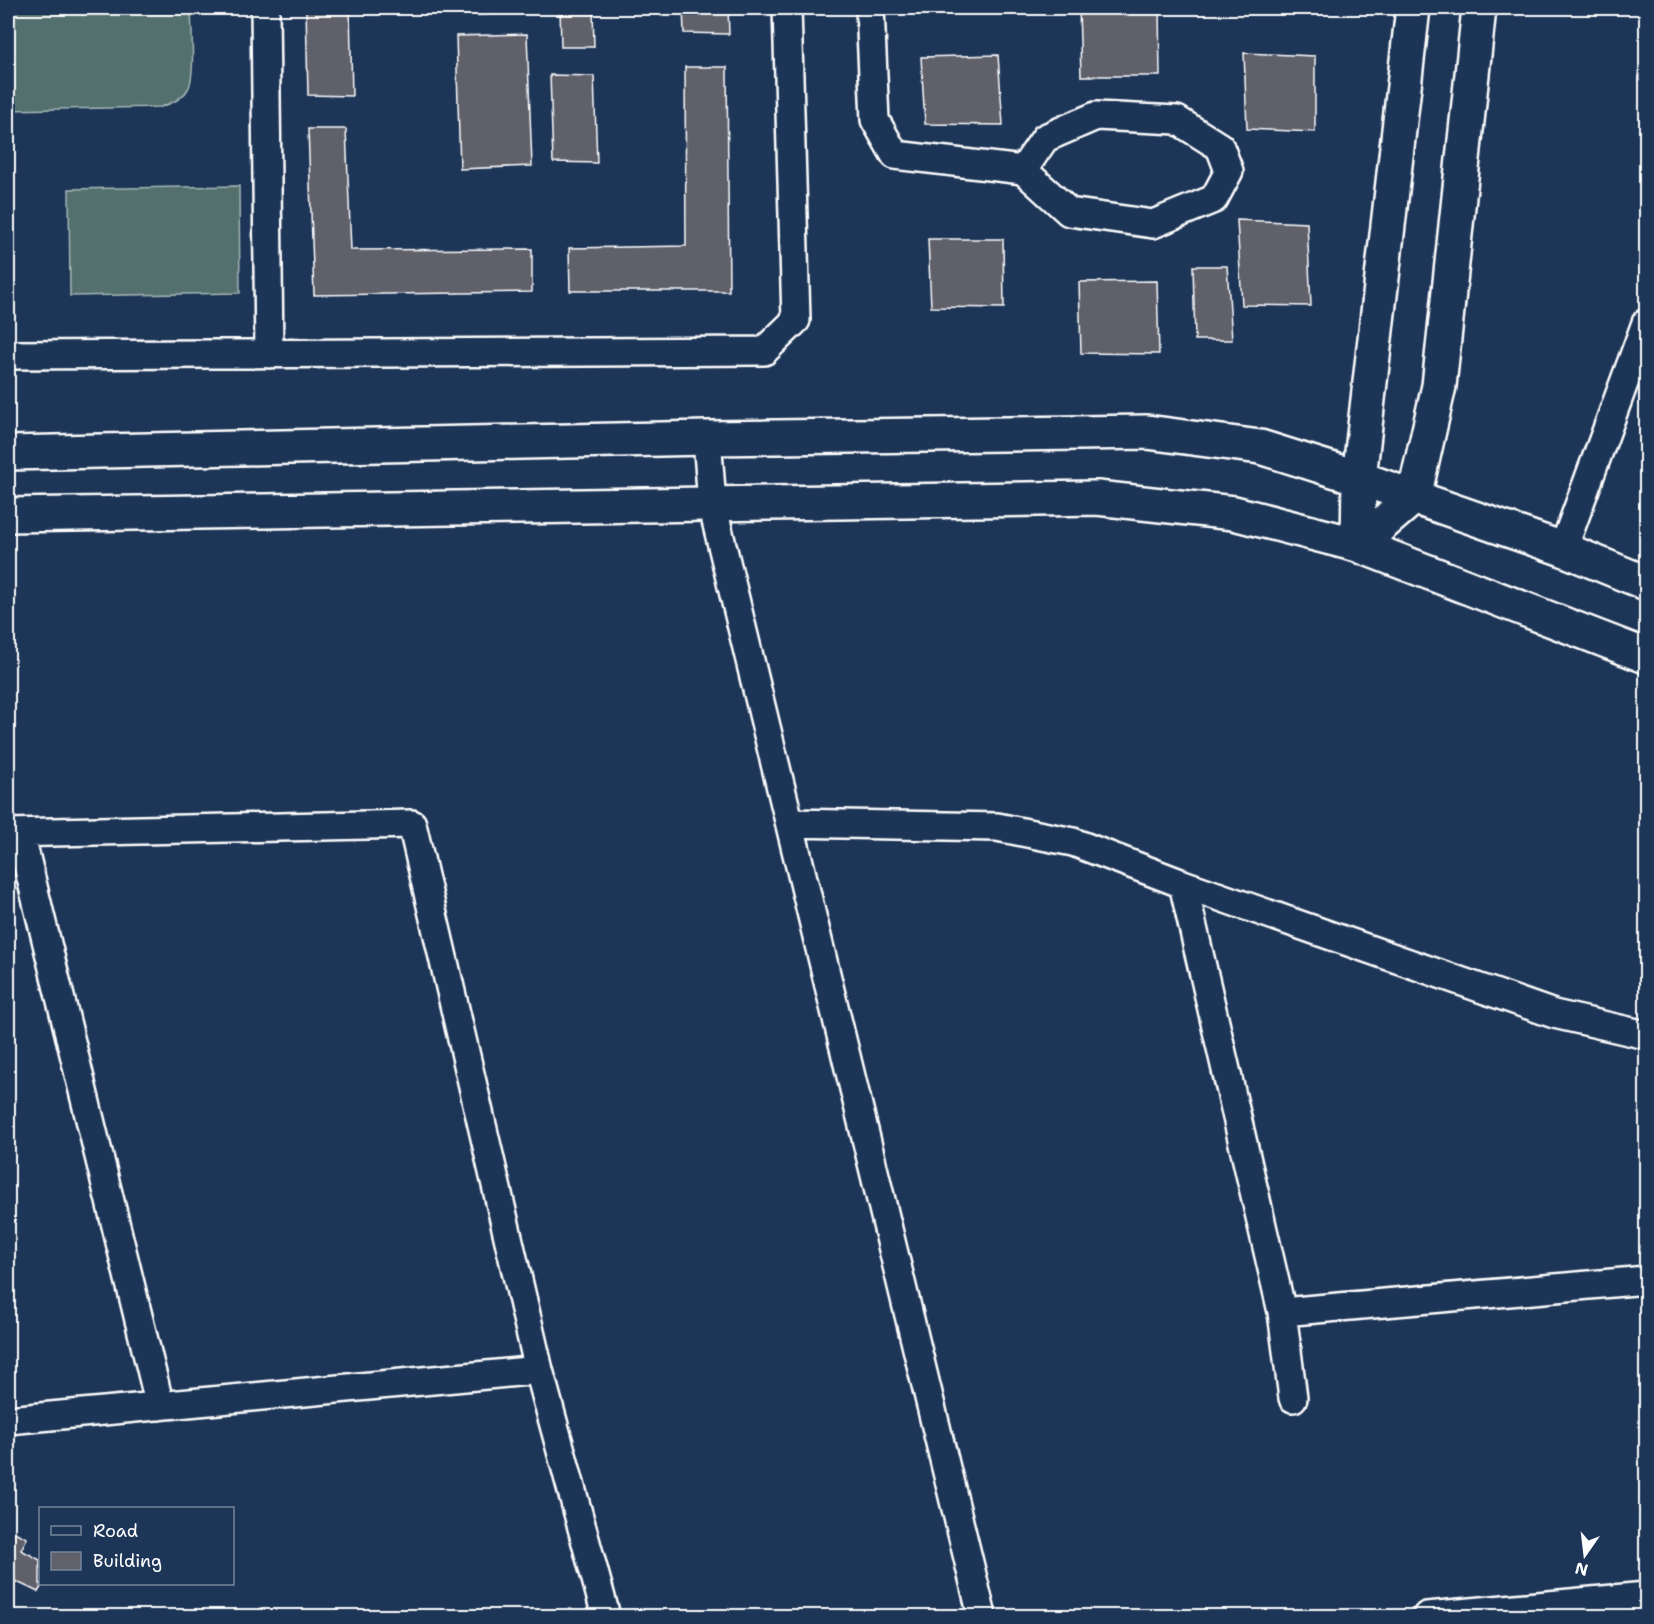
<svg xmlns="http://www.w3.org/2000/svg" width="1654" height="1624" font-family="'Shantell Sans',sans-serif">
  <rect width="100%" height="100%" fill="#1d3557"/>
  <filter id="ink" filterUnits="userSpaceOnUse"><feTurbulence type="fractalNoise" baseFrequency=".0167" numOctaves="2"/><feDisplacementMap in="SourceGraphic" scale="12" xChannelSelector="R" yChannelSelector="G"/><feConvolveMatrix kernelMatrix="1 2 1 2 8 2 1 2 1" color-interpolation-filters="sRGB"/></filter>
  <g filter="url(#ink)">
    <!-- garden -->
    <path fill="#52706e" stroke="#a8b8b6" stroke-width="1.5" d="M8,8H191C191,24 196,76 188,89C182,99 172,103 161,107L8,110Z
      M239,186L240,293L70,296L69,189Z"/>
    <!-- building -->
    <path fill="#60616a" stroke="#fff" stroke-width="1.5" d="M306,8H350L352,96L308,95Z
      M456,8H520V13L456,16Z
      M560,8H593L594,47H561Z
      M683,8H728L729,34L684,33Z
      M1079,8H1159L1160,76H1081Z
      M527,34L532,166L460,169L456,36Z
      M1244,53L1315,56V132L1247,129Z
      M998,55L1003,125L925,124L921,57Z
      M685,67H727L729,291H570L569,248L686,246Z
      M550,75L594,76L597,163L553,162Z
      M308,129H346L351,250L532,249V292L314,295Z
      M1237,220L1307,223L1311,306L1242,305Z
      M928,239H1003L1004,308L931,307Z
      M1193,266H1227L1232,340H1195Z
      M1157,281L1159,354L1081,353L1079,282Z
      M8,1529L27,1538L21,1550L40,1560V1584H43L38,1592L15,1581L8,1598Z"/>
    <g fill="none" stroke-linecap="round" stroke-linejoin="round">
      <!-- street casing -->
      <g stroke="#fff" stroke-width="32">
        <path id="street" d="M265,8L269,354
          M870,8L875,120L895,155L1023,170L1069,212L1153,224L1214,199L1229,171L1220,147L1177,120L1096,116L1045,138L1023,170
          M8,355L764,351L796,320L787,8
          M707,438L712,504L982,1616
          M1563,549L1646,323
          M790,823L997,827L1073,842L1183,884L1554,1014L1646,1035
          M8,833L412,824L539,1370L606,1616
          M20,833L160,1406
          M1183,884L1282,1312L1293,1398
          M1282,1312L1646,1280
          M8,1420L539,1370
          M1427,1616L1646,1596"/>
      </g>
      <!-- secondary casing -->
      <g stroke="#fff" stroke-width="38">
        <path id="secondary" d="M1413,8L1359,478L1358,545L1414,497L1439,386L1479,8
          M8,453L707,438L1147,432L1260,447L1359,478L1563,549L1646,583
          M8,515L1097,498L1234,513L1358,545L1646,656"/>
      </g>
      <!-- street -->
      <use href="#street" stroke="#1d3557" stroke-width="27"/>
      <!-- secondary -->
      <use href="#secondary" stroke="#1d3557" stroke-width="33"/>
    </g>
  </g>
  <!-- margin -->
  <rect width="1654" height="1624" fill="none" stroke="#1d3557" stroke-width="30"/>
  <rect x="15" y="15" width="1624" height="1594" fill="none" stroke="#fff" stroke-width="2" filter="url(#ink)"/>
  <!-- legend -->
  <rect x="39" y="1507" width="195" height="78" fill="#1d3557" stroke="#77869a" stroke-width="1.5"/>
  <rect x="51" y="1526" width="30" height="9" fill="#1d3557" stroke="#77869a" stroke-width="1.5"/>
  <text x="93" y="1537" font-size="18" fill="#ffffff">Road</text>
  <rect x="51" y="1552" width="30" height="18" fill="#60616a" stroke="#77869a" stroke-width="1.5"/>
  <text x="93" y="1567" font-size="18" fill="#ffffff">Building</text>
  <!-- north arrow -->
  <g transform="translate(1585 1555) rotate(194)" stroke="#1d3557" stroke-width="4.5" paint-order="stroke">
  <path d="M0-4.5L10 22L0 15L-10 22Z" fill="#ffffff"/>
  <text y="-9" font-size="16" font-weight="bold" text-anchor="middle" fill="#ffffff">N</text>
  </g>
</svg>
